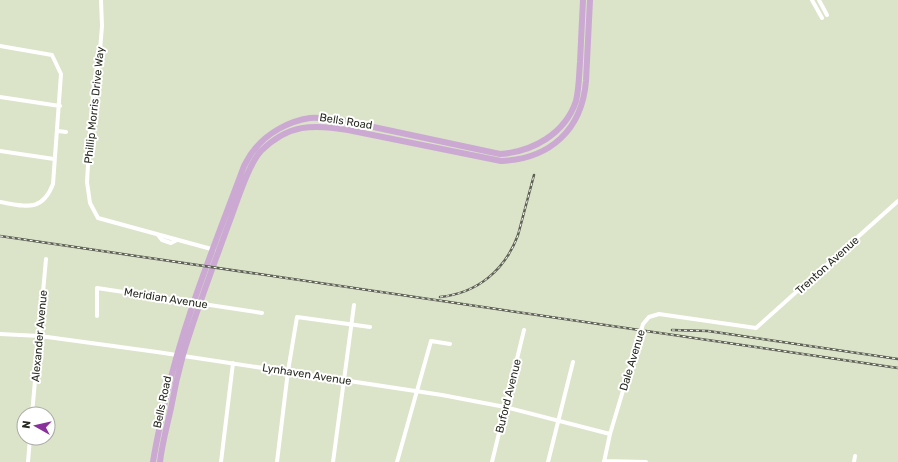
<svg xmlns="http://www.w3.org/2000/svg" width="898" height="462" font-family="Rubik,sans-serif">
  <rect width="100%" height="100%" fill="#dbe3c9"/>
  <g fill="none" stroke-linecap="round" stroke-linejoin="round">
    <!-- minor -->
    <path stroke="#fff" stroke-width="4" d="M101,0L102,26L100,50L94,84L90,131L87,182L90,203L98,218L215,250
      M812,0L822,18
      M819,0L827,15
      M0,46L52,55L61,74L53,184C42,213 25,206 0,202
      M0,97L60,106
      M58,131L66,132
      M0,151L54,159
      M158,235L162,240L171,243L177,240
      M97,316V288L262,313
      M0,334L40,336L157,352L442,395L505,407L610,434
      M32,414L46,259
      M604,461L646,462
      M28,462L30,438
      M221,462L233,363
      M277,462L288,371L297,317L370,327
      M333,462L354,305
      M397,462L431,341L450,344
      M492,462L524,330
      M548,462L573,362
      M604,462L610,434L643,324L649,317L659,314L756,328L898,201
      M854,462L855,456"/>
    <!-- primary -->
    <path stroke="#cba9d3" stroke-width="6" d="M153,462C156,442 161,422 165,402C183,321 215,244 244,166C247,161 250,154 254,150C267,133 289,121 310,118C318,117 328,119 336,119L500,154C532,152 565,134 576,101C579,89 579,75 580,62C581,41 582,21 583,0
      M160,462C162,444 167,426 171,408C174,391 178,373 183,355C196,311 213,267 229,223C236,205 248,165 261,151C288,124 313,124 348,130L501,161C550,159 582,130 586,81L590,0"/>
    <!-- rail casing -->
    <g stroke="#5d6153" stroke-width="2.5">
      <path id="rail" d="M0,236L898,368
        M440,297C478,293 505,270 518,235L534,175
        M672,330L708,331L898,359"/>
    </g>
    <!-- rail -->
    <use href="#rail" stroke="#fff" stroke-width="1" stroke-dasharray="3" stroke-linecap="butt"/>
  </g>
  <g text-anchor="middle" stroke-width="4" stroke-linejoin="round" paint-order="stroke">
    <!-- street labels -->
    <g font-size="11" fill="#282b21" stroke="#fff">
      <text transform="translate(94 105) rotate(-84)" y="4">Phillip Morris Drive Way</text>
      <text transform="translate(346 121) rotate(9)" y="4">Bells Road</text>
      <text transform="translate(827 265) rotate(-42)" y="4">Trenton Avenue</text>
      <text transform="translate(166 298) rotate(9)" y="4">Meridian Avenue</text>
      <text transform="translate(39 336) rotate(-85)" y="4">Alexander Avenue</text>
      <text transform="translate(632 360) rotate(-73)" y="4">Dale Avenue</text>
      <text transform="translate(307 374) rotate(9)" y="4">Lynhaven Avenue</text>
      <text transform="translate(508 396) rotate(-76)" y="4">Buford Avenue</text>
      <text transform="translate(162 402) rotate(-78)" y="4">Bells Road</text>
    </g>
  </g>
  <!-- north arrow -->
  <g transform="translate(36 426) rotate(278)"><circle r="19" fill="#ffffff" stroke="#a9aaa6"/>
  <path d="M0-3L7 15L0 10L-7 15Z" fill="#8a309c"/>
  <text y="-6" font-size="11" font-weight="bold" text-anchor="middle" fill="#282b21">N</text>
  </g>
</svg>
